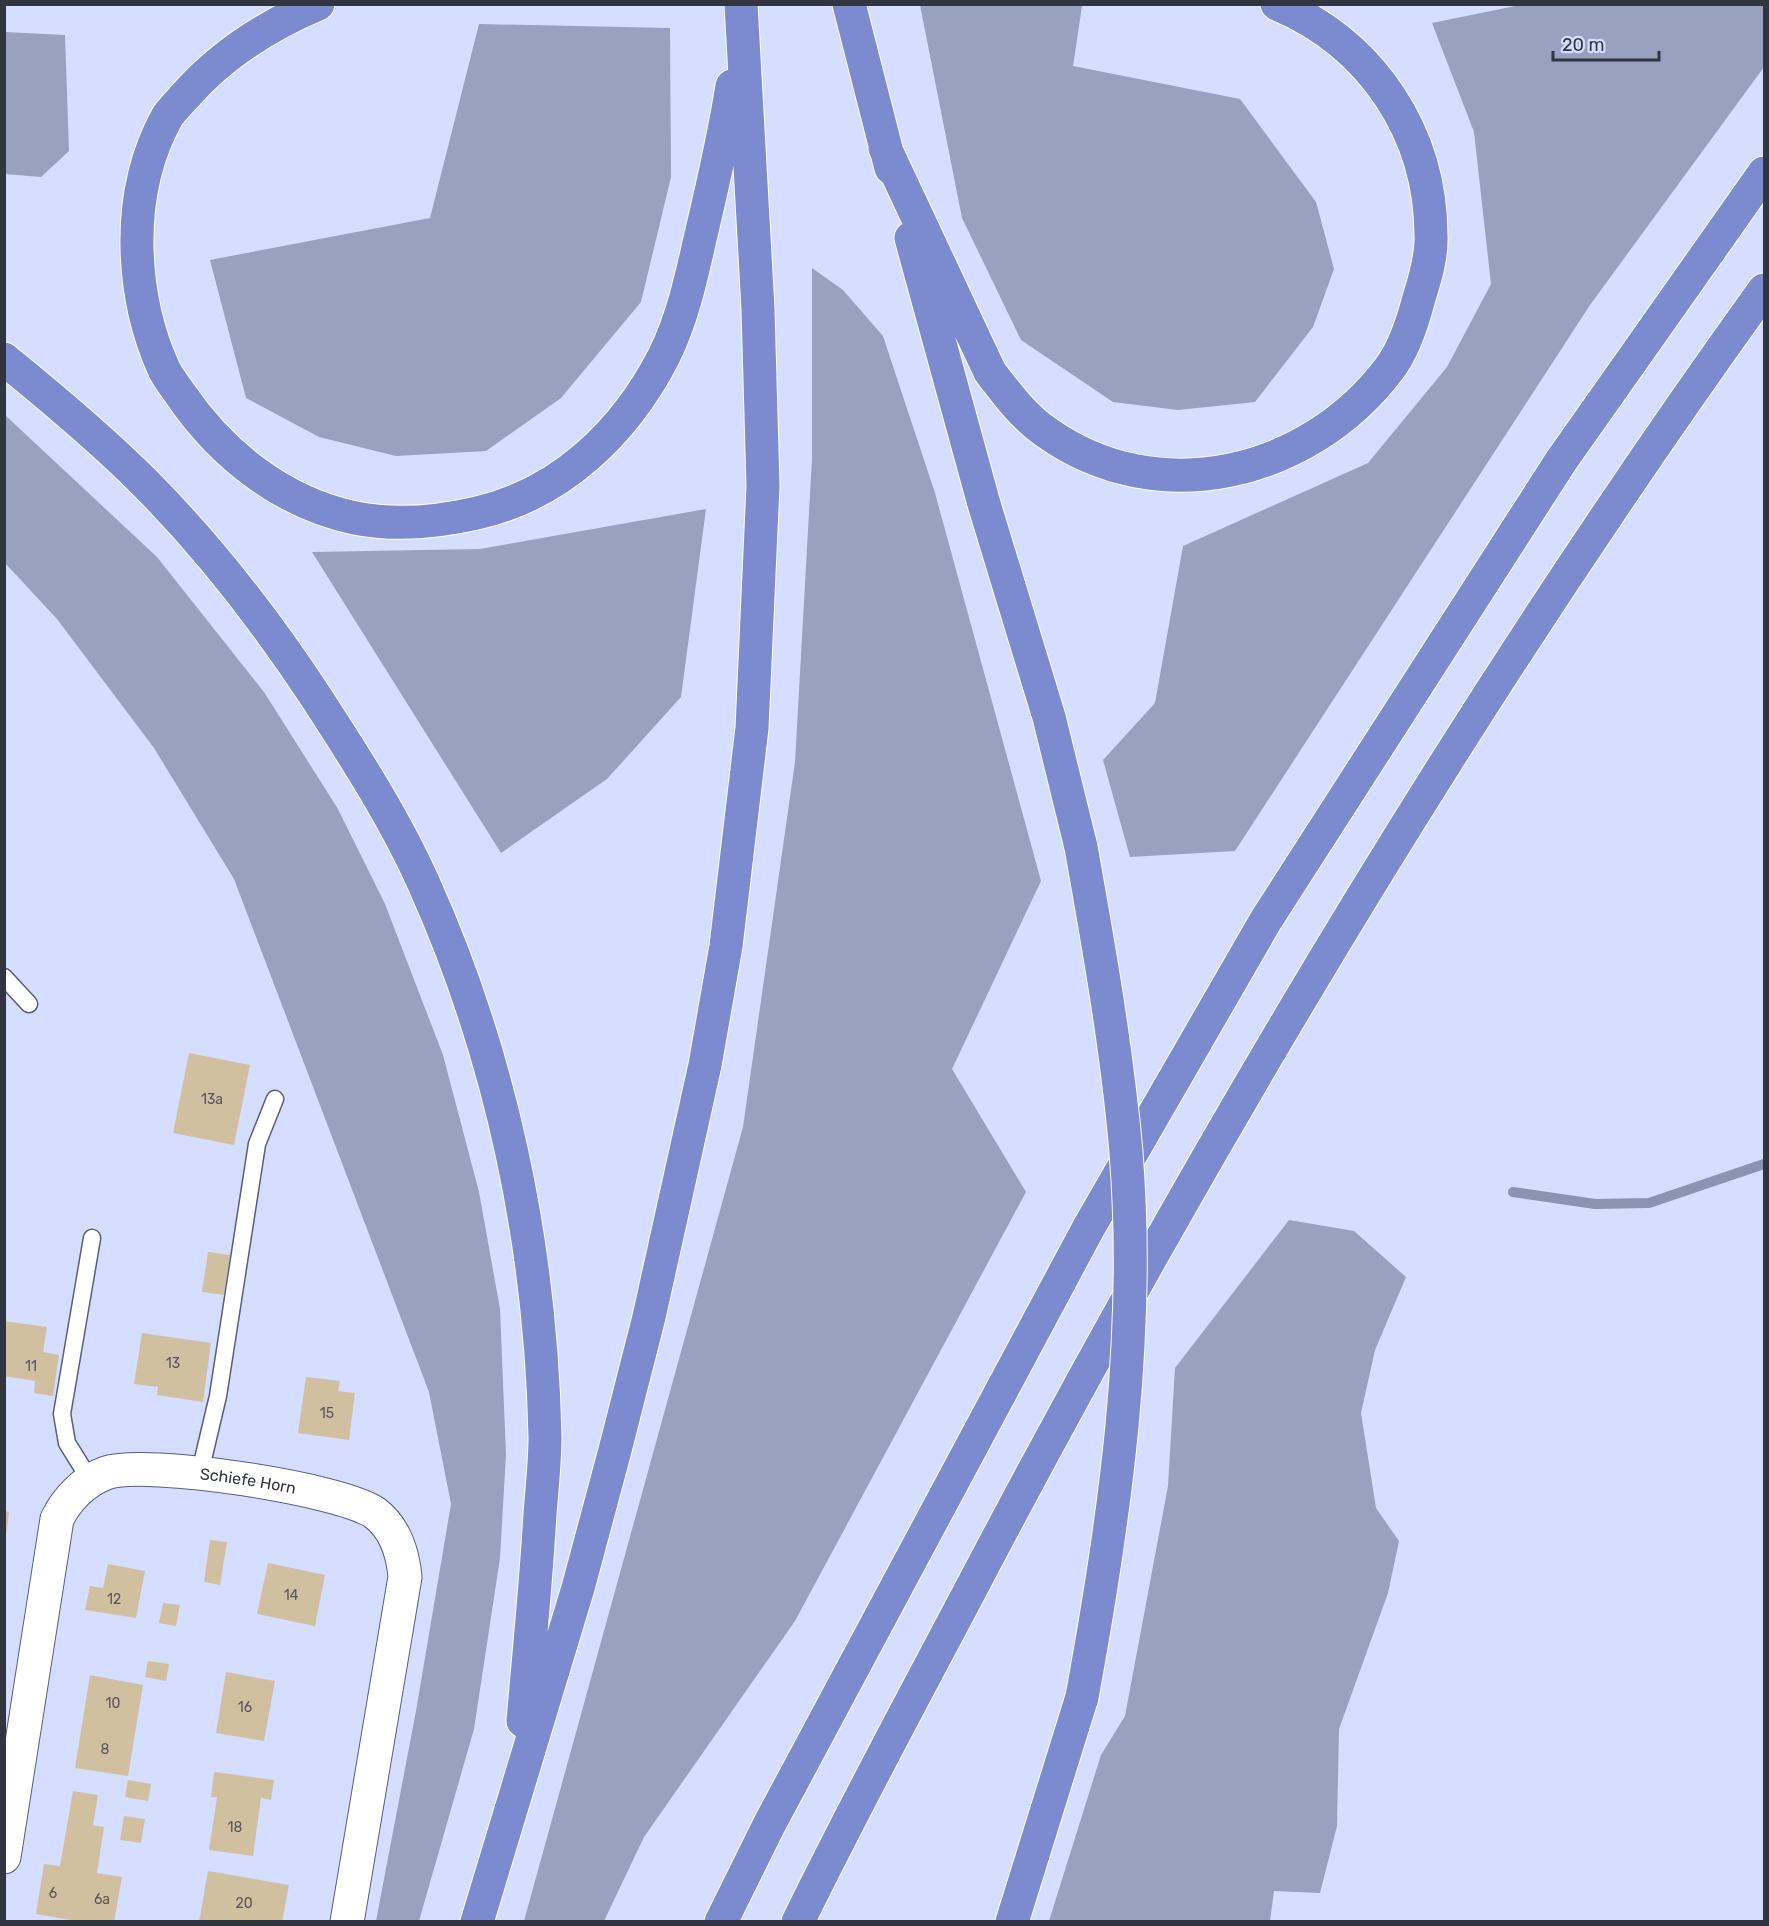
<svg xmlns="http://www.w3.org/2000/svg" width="1769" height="1926" font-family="Rubik,sans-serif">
  <rect width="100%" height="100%" fill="#d6deff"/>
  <!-- forest -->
  <path fill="#99a1c1" d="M1525,4L1764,5V67L1590,305L1235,851L1130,857L1103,760L1155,703L1183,546L1368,463L1447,367L1491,284L1474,132L1432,23Z
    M920,5L1082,6L1073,66L1240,99L1316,202L1334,269L1313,327L1255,402L1178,410L1113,402L1021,340L962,218Z
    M479,24L670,28L671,177L641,302L561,398L486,451L396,456L319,437L246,398L210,260L430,218Z
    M5,32L65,35L69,151L41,177L5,174Z
    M812,268L843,290L883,336L935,493L1041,881L952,1069L1026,1192L795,1621L644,1837L604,1921H524L743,1127L795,762L812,459Z
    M5,415L157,557L264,692L338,809L385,904L443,1055L479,1192L500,1309L506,1454L500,1558L474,1729L419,1921H376L416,1711L451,1504L429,1392L234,879L154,748L57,619L5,563Z
    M706,509L681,697L607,779L501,853L312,552L480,549Z
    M1289,1220L1354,1231L1406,1277L1375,1350L1361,1413L1376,1508L1399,1541L1388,1593L1339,1729L1337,1826L1320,1893L1274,1891L1270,1921H1049L1101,1755L1125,1716L1168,1486L1175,1368Z"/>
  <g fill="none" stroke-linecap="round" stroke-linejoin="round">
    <!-- stream -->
    <path stroke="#8b93b2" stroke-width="10" d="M1513,1192L1595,1204L1649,1203L1764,1164"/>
  </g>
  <!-- building -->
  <path fill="#d1c0a0" d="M189,1053L250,1065L234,1145L173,1133Z
    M208,1252L230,1255L224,1295L202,1292Z
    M4,1321L47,1327L43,1352L59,1355L53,1396L34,1393L35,1381L4,1376Z
    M142,1333L211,1343L203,1402L157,1395L158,1387L134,1384Z
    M306,1377L340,1381L338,1391L355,1393L349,1440L298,1433Z
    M4,1511L9,1512L6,1537H4Z
    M210,1540L227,1542L220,1585L204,1582Z
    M268,1563L325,1575L315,1626L257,1614Z
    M108,1564L145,1571L136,1618L85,1610L90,1586L103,1588Z
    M163,1603L180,1605L176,1626L159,1623Z
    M148,1661L169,1664L166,1681L145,1677Z
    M226,1672L275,1681L264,1741L216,1733Z
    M90,1675L143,1685L128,1776L75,1768Z
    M214,1772L274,1780L271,1800L261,1798L253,1856L209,1850L217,1797H211Z
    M128,1780L151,1784L148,1801L125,1797Z
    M73,1791L98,1795L93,1825L104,1827L97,1873L122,1877L114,1922H82L36,1914L44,1864L60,1866Z
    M124,1816L145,1819L141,1843L120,1840Z
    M208,1871L289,1885L282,1922H199Z"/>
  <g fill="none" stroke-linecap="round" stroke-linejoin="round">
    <!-- service casing -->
    <g stroke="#585f7b" stroke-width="19">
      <path id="service" d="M4,977L29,1004
        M200,1472L218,1396L257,1144L275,1099
        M90,1480L67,1443L62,1414L92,1238"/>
    </g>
    <!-- minor casing -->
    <g stroke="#585f7b" stroke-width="35">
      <g id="minor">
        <path id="s1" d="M4,1857L57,1519C67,1499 84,1481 106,1473C145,1459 342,1489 375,1513C395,1528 403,1554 405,1577L347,1922"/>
      </g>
    </g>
    <!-- motorway casing -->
    <g stroke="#fff" stroke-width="35">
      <path id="motorway" d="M318,4C266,26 222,54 185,96C179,103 172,109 167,117C145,157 136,203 137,248C138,289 146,329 163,367C167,377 175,386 181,395C222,455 283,503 355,518C395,526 438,522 477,513C561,494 625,432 664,356C682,320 691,279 700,239C712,188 724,138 732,86
        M849,4L891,168
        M885,148L990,372C1007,394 1023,416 1046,432C1158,512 1309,475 1389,369C1404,350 1413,321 1419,298C1425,279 1432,256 1431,236C1431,133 1372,44 1277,4
        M911,238L984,504L1049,717L1081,847
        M4,359C52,398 100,438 143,481C208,546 266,621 316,697C355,757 395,819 424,884C502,1058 541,1247 545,1437C545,1462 542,1488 540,1514C536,1583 529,1652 523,1721
        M477,1922L578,1588L614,1454L649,1317L705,1065L726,946L752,728L763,486L758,309L741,4
        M721,1922L769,1825L1089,1227L1266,920L1561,461L1764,173
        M798,1922C854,1807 915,1695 974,1583C1209,1136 1469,700 1764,290
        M1012,1922L1082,1697"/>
    </g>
    <!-- service -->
    <use href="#service" stroke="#fff" stroke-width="16"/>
    <!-- minor -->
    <use href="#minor" stroke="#fff" stroke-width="33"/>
    <!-- motorway -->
    <use href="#motorway" stroke="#7c8bcf" stroke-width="33"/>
    <!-- motorway-bridge casing -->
    <g stroke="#fff" stroke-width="35" stroke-linecap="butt">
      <path id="motorway-bridge" d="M1081,847C1099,948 1117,1049 1126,1152C1141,1334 1115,1518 1082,1697"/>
    </g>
    <!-- motorway-bridge -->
    <use href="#motorway-bridge" stroke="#7c8bcf" stroke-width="33"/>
  </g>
  <g text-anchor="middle" stroke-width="4.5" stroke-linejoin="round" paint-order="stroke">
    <!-- number labels -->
    <g font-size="14" fill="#595759">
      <text x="212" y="1104">13a</text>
      <text x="173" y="1368">13</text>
      <text x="31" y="1371">11</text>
      <text x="327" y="1418">15</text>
      <text x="291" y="1600">14</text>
      <text x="114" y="1604">12</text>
      <text x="113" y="1708">10</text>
      <text x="245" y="1712">16</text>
      <text x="105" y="1754">8</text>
      <text x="235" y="1832">18</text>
      <text x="53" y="1898">6</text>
      <text x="102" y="1904">6a</text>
      <text x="244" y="1908">20</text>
    </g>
    <!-- street labels -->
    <g font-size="16" fill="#313441" stroke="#d6deff">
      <text dy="6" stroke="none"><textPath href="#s1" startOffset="554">Schiefe Horn</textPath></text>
    </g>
  </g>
  <!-- border -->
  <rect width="1769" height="1926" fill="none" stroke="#313441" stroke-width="12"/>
  <!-- scale -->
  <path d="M1553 51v9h106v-9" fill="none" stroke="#313441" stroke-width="3"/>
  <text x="1562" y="51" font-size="18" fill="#313441" stroke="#d6deff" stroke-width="4.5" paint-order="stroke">20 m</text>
</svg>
